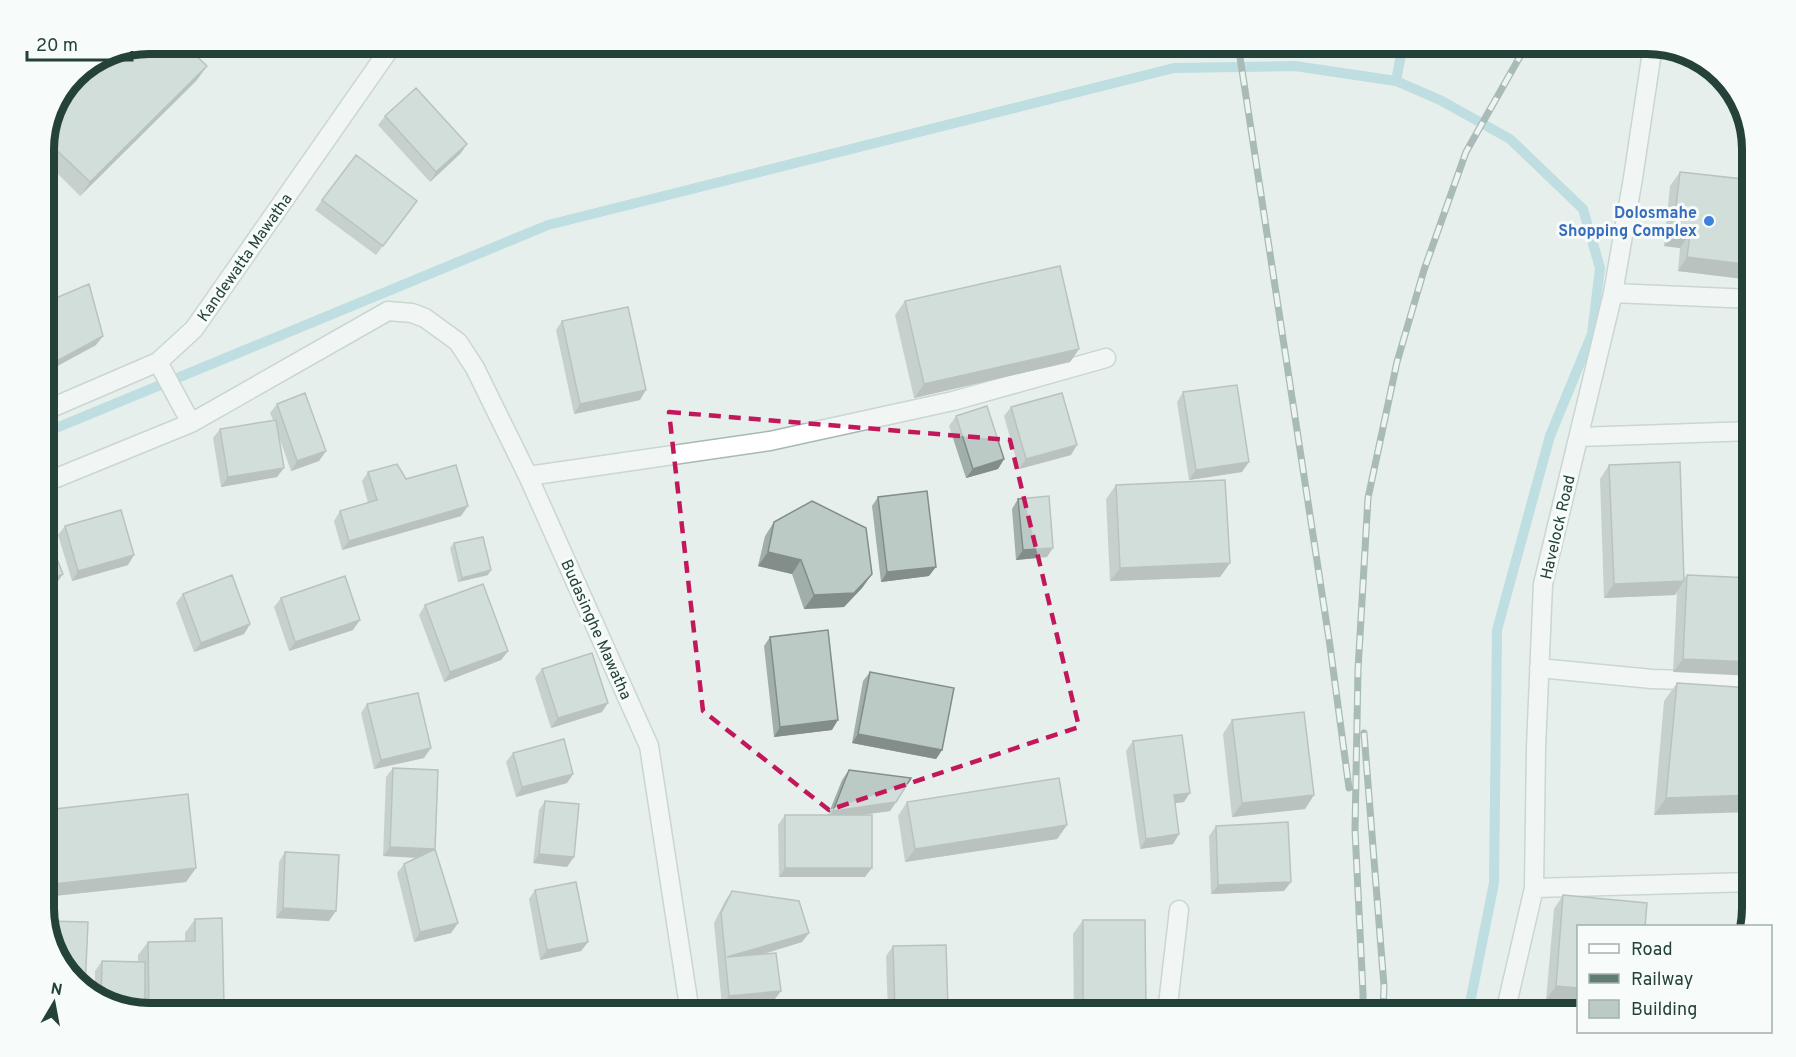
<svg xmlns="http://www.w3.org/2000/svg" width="1796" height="1057" font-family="Overpass,sans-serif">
  <rect width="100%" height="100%" fill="#e6efeb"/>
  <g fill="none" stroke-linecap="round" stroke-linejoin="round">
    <!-- stream -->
    <path stroke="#8ec9d4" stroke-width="10" d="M1396,81L1403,44
      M44,433L548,225L1174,68L1295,66L1396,81L1440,100L1510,139L1583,209L1600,268L1592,334L1550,436L1497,630L1494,883L1468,1013"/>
    <!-- street casing -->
    <g stroke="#a8b8b2" stroke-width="21">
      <path id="street" d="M1613,293L1752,299
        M158,362L191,423
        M44,411L158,362L194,329L393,44
        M1579,437L1752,431
        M528,476L770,441L953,401L1106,358
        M44,483L191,423L388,311L412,313L425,318L458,342L475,368L528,476L649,746L690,1013
        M1539,668L1652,679L1752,682
        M1534,888L1752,882
        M1167,1013L1179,910
        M1505,1013L1534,888L1536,748L1543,584L1613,293L1633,178L1653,45"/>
    </g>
    <!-- street -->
    <use href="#street" stroke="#fff" stroke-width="18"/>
    <!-- rail casing -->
    <g stroke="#5f7d75" stroke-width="7">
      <path id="rail" d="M1238,44L1330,646L1349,788
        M1364,733L1384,986L1383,1013
        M1363,1013V993L1355,830L1358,670L1368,498L1397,362L1424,270L1466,152L1527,44"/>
    </g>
    <!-- rail -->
    <use href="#rail" stroke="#f7fbf9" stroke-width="4.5" stroke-dasharray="14" stroke-linecap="butt"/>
  </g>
  <!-- wall -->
  <path fill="#a1aea9" d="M75,74L197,80L80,196L44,160V142Z
    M385,116L461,153L430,182L378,125Z
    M1680,172L1752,180V280L1678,271L1680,248L1664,246L1670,186Z
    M322,200L411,210L376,255L315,210Z
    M905,301L1079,349L1070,362L914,398L895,315Z
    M44,303L96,345L50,370L44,355Z
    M562,321L640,400L574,414L556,330Z
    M1183,392L1242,472L1189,480L1177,402Z
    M277,404L326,451L319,461L291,471L279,437L277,477L221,487L213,438L220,429L273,420L270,413Z
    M1011,407L1071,455L1019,469L1004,416Z
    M956,416L1004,459L998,469L966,478L949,426Z
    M1609,465L1684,578L1687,575L1751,618L1673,672L1677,592L1675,595L1604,598L1600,479Z
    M368,472L406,479L461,516L342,550L334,521L340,511L368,503L362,481Z
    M1116,485L1230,563L1220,577L1110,581L1106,499Z
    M878,497L929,576L881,582L872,506Z
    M1018,499L1047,557L1016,560L1012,509Z
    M774,522L872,574L862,588L844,607L804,609L792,574L758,566L765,536Z
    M65,526L128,565L72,581L58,535Z
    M454,543L488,575L458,582L450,548Z
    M183,594L250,624L244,634L194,652L176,603Z
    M281,598L353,630L289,651L274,607Z
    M425,605L508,651L501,660L444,682L419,615Z
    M770,637L832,730L774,737L764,646Z
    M542,669L602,712L551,728L535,678Z
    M870,672L942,750L936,759L852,743L863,681Z
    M1677,683L1752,688L1654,815L1664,701Z
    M367,704L424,758L374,769L361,713Z
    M1232,720L1314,795L1305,809L1232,817L1223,734Z
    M1133,741L1184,802L1175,803L1179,834L1173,844L1140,849L1126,751Z
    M513,753L573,774L567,783L516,797L506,762Z
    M393,768L435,849L458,923L451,933L414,942L397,873L404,864L416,858L383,856L386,777Z
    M849,770L896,802L890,811L860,815L865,877H779L778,825L785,815H828L842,780Z
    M545,801L567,867L533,863L539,810Z
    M907,802L1067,825L1057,839L905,862L898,816Z
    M46,810L196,868L186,882L44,897V813Z
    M1216,826L1284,891L1211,894L1209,836Z
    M285,852L329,921L276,918L279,862Z
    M535,890L588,942L581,951L540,960L529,899Z
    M732,891L802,942L764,954L781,991L774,1000L722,1006L714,923L725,901Z
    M1563,895L1578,927V1003L1546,1000L1554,909Z
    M195,919L224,1006L219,1014H149L96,1000L95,998V971L102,961L138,962V955L148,942L185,941V933Z
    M1083,920L1146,1013H1074L1073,934Z
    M893,946L945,1013H888L886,956Z
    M539,1002L587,1014H532V1011Z"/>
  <!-- shaded-wall -->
  <path fill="#838d89" d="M207,66L197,80L80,196L90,182Z
    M467,144L461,153L430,182L436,172Z
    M1673,232L1690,234L1680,248L1664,246Z
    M1687,257L1752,265V280L1678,271Z
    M103,336L96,345L50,370L57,361Z
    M1079,349L1070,362L914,398L924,384Z
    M646,390L640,400L574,414L580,404Z
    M1077,445L1071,455L1019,469L1026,459Z
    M326,451L319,461L291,471L297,461Z
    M1004,459L998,469L966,478L973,469Z
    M1249,462L1242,472L1189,480L1196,470Z
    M284,468L277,477L221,487L228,477Z
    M468,506L461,516L342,550L349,541Z
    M1053,548L1047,557L1016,560L1023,550Z
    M768,552L801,560L792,574L758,566Z
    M134,555L128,565L72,581L78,571Z
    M1230,563L1220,577L1110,581L1120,568Z
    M936,567L929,576L881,582L887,572Z
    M491,570L488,575L458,582L462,578Z
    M63,574L56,584L44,589V582Z
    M872,574L862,588L844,607L804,609L814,595Z
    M1684,581L1675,595L1604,598L1614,584Z
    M360,620L353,630L289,651L295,642Z
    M250,624L244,634L194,652L201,643Z
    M508,651L501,660L444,682L450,672Z
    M1683,659L1752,662V676L1673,672Z
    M608,703L602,712L551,728L558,718Z
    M838,720L832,730L774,737L780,727Z
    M858,734L942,750L936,759L852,743Z
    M431,748L424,758L374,769L381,760Z
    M573,774L567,783L516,797L522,787Z
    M1190,793L1184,802L1167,804L1174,795Z
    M1314,795L1305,809L1232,817L1242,803Z
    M1752,795V812L1654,815L1666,798Z
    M896,802L890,811L826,820L833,811Z
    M1067,825L1057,839L905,862L915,849Z
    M1179,834L1173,844L1140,849L1146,839Z
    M390,847L435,849L428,858L383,856Z
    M539,854L574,857L567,867L533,863Z
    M196,868L186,882L44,897L54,884Z
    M785,868H872L865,877H779Z
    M1291,882L1284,891L1211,894L1218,885Z
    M283,908L336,911L329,921L276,918Z
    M458,923L451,933L414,942L420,932Z
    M809,933L802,942L726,965L727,957Z
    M588,942L581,951L540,960L547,950Z
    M1556,986L1578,988V1003L1546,1000Z
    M781,991L774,1000L722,1006L729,996Z
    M224,1006L219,1014H149L146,1013L149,1008Z
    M948,1009L945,1013H893L895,1011Z"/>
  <!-- building -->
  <path fill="#bbcac4" stroke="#838d89" stroke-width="1.5" d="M149,44H184L207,66L90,182L45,139L75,74L109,51Z
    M416,88L467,144L436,172L385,116Z
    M356,155L417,201L383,246L322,200Z
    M1680,172L1752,180V265L1687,257L1690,234L1673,232Z
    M1060,266L1079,349L924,384L905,301Z
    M89,284L103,336L57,361L44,330V303Z
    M628,307L646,390L580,404L562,321Z
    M1237,385L1249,462L1196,470L1183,392Z
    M305,393L326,451L297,461L277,404Z
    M1062,393L1077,445L1026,459L1011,407Z
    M987,406L1004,459L973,469L956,416Z
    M276,420L284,468L228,477L220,429Z
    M1680,462L1684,581L1614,584L1609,465Z
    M397,464L406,479L456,465L468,506L349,541L340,511L377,500L368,472Z
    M1225,480L1230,563L1120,568L1116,485Z
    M927,491L936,567L887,572L878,497Z
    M1049,496L1053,548L1023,550L1018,499Z
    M812,501L866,528L872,574L854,593L814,595L801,560L768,552L774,522Z
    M121,510L134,555L78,571L65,526Z
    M44,527L63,574L44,582Z
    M483,537L491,570L462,578L454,543Z
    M232,575L250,624L201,643L183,594Z
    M1687,575L1752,578L1751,618H1752V662L1683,659Z
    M345,576L360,620L295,642L281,598Z
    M483,584L508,651L450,672L425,605Z
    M828,630L838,720L780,727L770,637Z
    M592,653L608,703L558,718L542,669Z
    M870,672L954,688L942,750L858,734Z
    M1677,683L1752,688V795L1666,798Z
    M418,693L431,748L381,760L367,704Z
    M1304,712L1314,795L1242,803L1232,720Z
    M1182,735L1190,793L1174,795L1179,834L1146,839L1133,741Z
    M564,739L573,774L522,787L513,753Z
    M393,768L438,770L435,849L390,847Z
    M849,770L911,778L896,802L833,811Z
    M1059,778L1067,825L915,849L907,802Z
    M188,794L196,868L54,884L46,810Z
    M545,801L579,804L574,857L539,854Z
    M785,815H872V868H785Z
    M1288,822L1291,882L1218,885L1216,826Z
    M435,849L458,923L420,932L404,864Z
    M285,852L339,855L336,911L283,908Z
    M576,882L588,942L547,950L535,890Z
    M732,891L799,901L809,933L727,957L776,953L781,991L729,996L721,913Z
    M1563,895L1647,903L1645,927H1578V988L1556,986Z
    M222,918L224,1006L149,1008L148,942L195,941V919Z
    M1083,920H1145L1146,1013H1083Z
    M46,921L88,922L85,989L61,966Z
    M946,945L948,1009L895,1011L893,946Z
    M102,961L145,962V1012L101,1001Z
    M690,1001L691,1014H612V1011Z
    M539,1002L588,1003L587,1014H539Z"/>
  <!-- marked area -->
  <path d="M0 0H1796V1057H0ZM669,412L1010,440L1079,727L829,810L703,711Z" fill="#e6efeb" fill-opacity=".55" fill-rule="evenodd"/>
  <path fill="none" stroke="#c2185b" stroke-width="4.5" stroke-dasharray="12 8" stroke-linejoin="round" d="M669,412L1010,440L1079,727L829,810L703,711Z"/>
  <!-- markers -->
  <circle fill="#3f7fe0" stroke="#f7fbf9" stroke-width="2" cx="1709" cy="221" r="6"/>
  <g text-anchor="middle" stroke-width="6" stroke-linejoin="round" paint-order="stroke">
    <!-- shop labels -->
    <g font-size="16" font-weight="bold" fill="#366cbe" stroke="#f7fbf9" text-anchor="end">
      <text x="1697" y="218">Dolosmahe<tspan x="1697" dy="18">Shopping Complex</tspan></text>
    </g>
    <!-- street labels -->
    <g font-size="16" fill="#24423a" stroke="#f7fbf9">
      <text transform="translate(244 257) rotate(-55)" y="6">Kandewatta Mawatha</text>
      <text transform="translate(1557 527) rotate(-77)" y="6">Havelock Road</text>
      <text transform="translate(597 629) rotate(66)" y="6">Budasinghe Mawatha</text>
    </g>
  </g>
  <!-- crop -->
  <path d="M0 0H1796V1057H0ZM149 54H1647A95 95 0 0 1 1742 149V908A95 95 0 0 1 1647 1003H149A95 95 0 0 1 54 908V149A95 95 0 0 1 149 54Z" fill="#f7fbf9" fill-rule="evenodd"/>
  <path fill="none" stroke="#24423a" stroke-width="8" d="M149 54H1647A95 95 0 0 1 1742 149V908A95 95 0 0 1 1647 1003H149A95 95 0 0 1 54 908V149A95 95 0 0 1 149 54Z"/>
  <!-- legend -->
  <rect x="1577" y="925" width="195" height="108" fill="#f7fbf9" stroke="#a3b1ad" stroke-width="1.5"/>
  <rect x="1589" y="944" width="30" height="9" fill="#ffffff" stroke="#a3b1ad" stroke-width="1.5"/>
  <text x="1631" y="955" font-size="18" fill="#24423a">Road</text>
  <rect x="1589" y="974" width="30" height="9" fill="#5f7d75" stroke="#a3b1ad" stroke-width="1.5"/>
  <text x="1631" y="985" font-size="18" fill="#24423a">Railway</text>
  <rect x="1589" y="1000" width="30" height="18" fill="#bbcac4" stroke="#a3b1ad" stroke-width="1.5"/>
  <text x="1631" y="1015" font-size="18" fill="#24423a">Building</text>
  <!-- north arrow -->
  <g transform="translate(54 1003) rotate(10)" stroke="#f7fbf9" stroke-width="4.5" paint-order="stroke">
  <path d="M0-4.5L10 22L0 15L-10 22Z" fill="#24423a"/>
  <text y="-9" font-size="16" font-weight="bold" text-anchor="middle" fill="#24423a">N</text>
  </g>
  <!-- scale -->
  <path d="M27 51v9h105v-9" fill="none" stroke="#24423a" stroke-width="3"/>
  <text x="36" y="51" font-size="18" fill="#24423a" stroke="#f7fbf9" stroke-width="4.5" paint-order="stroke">20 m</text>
</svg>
